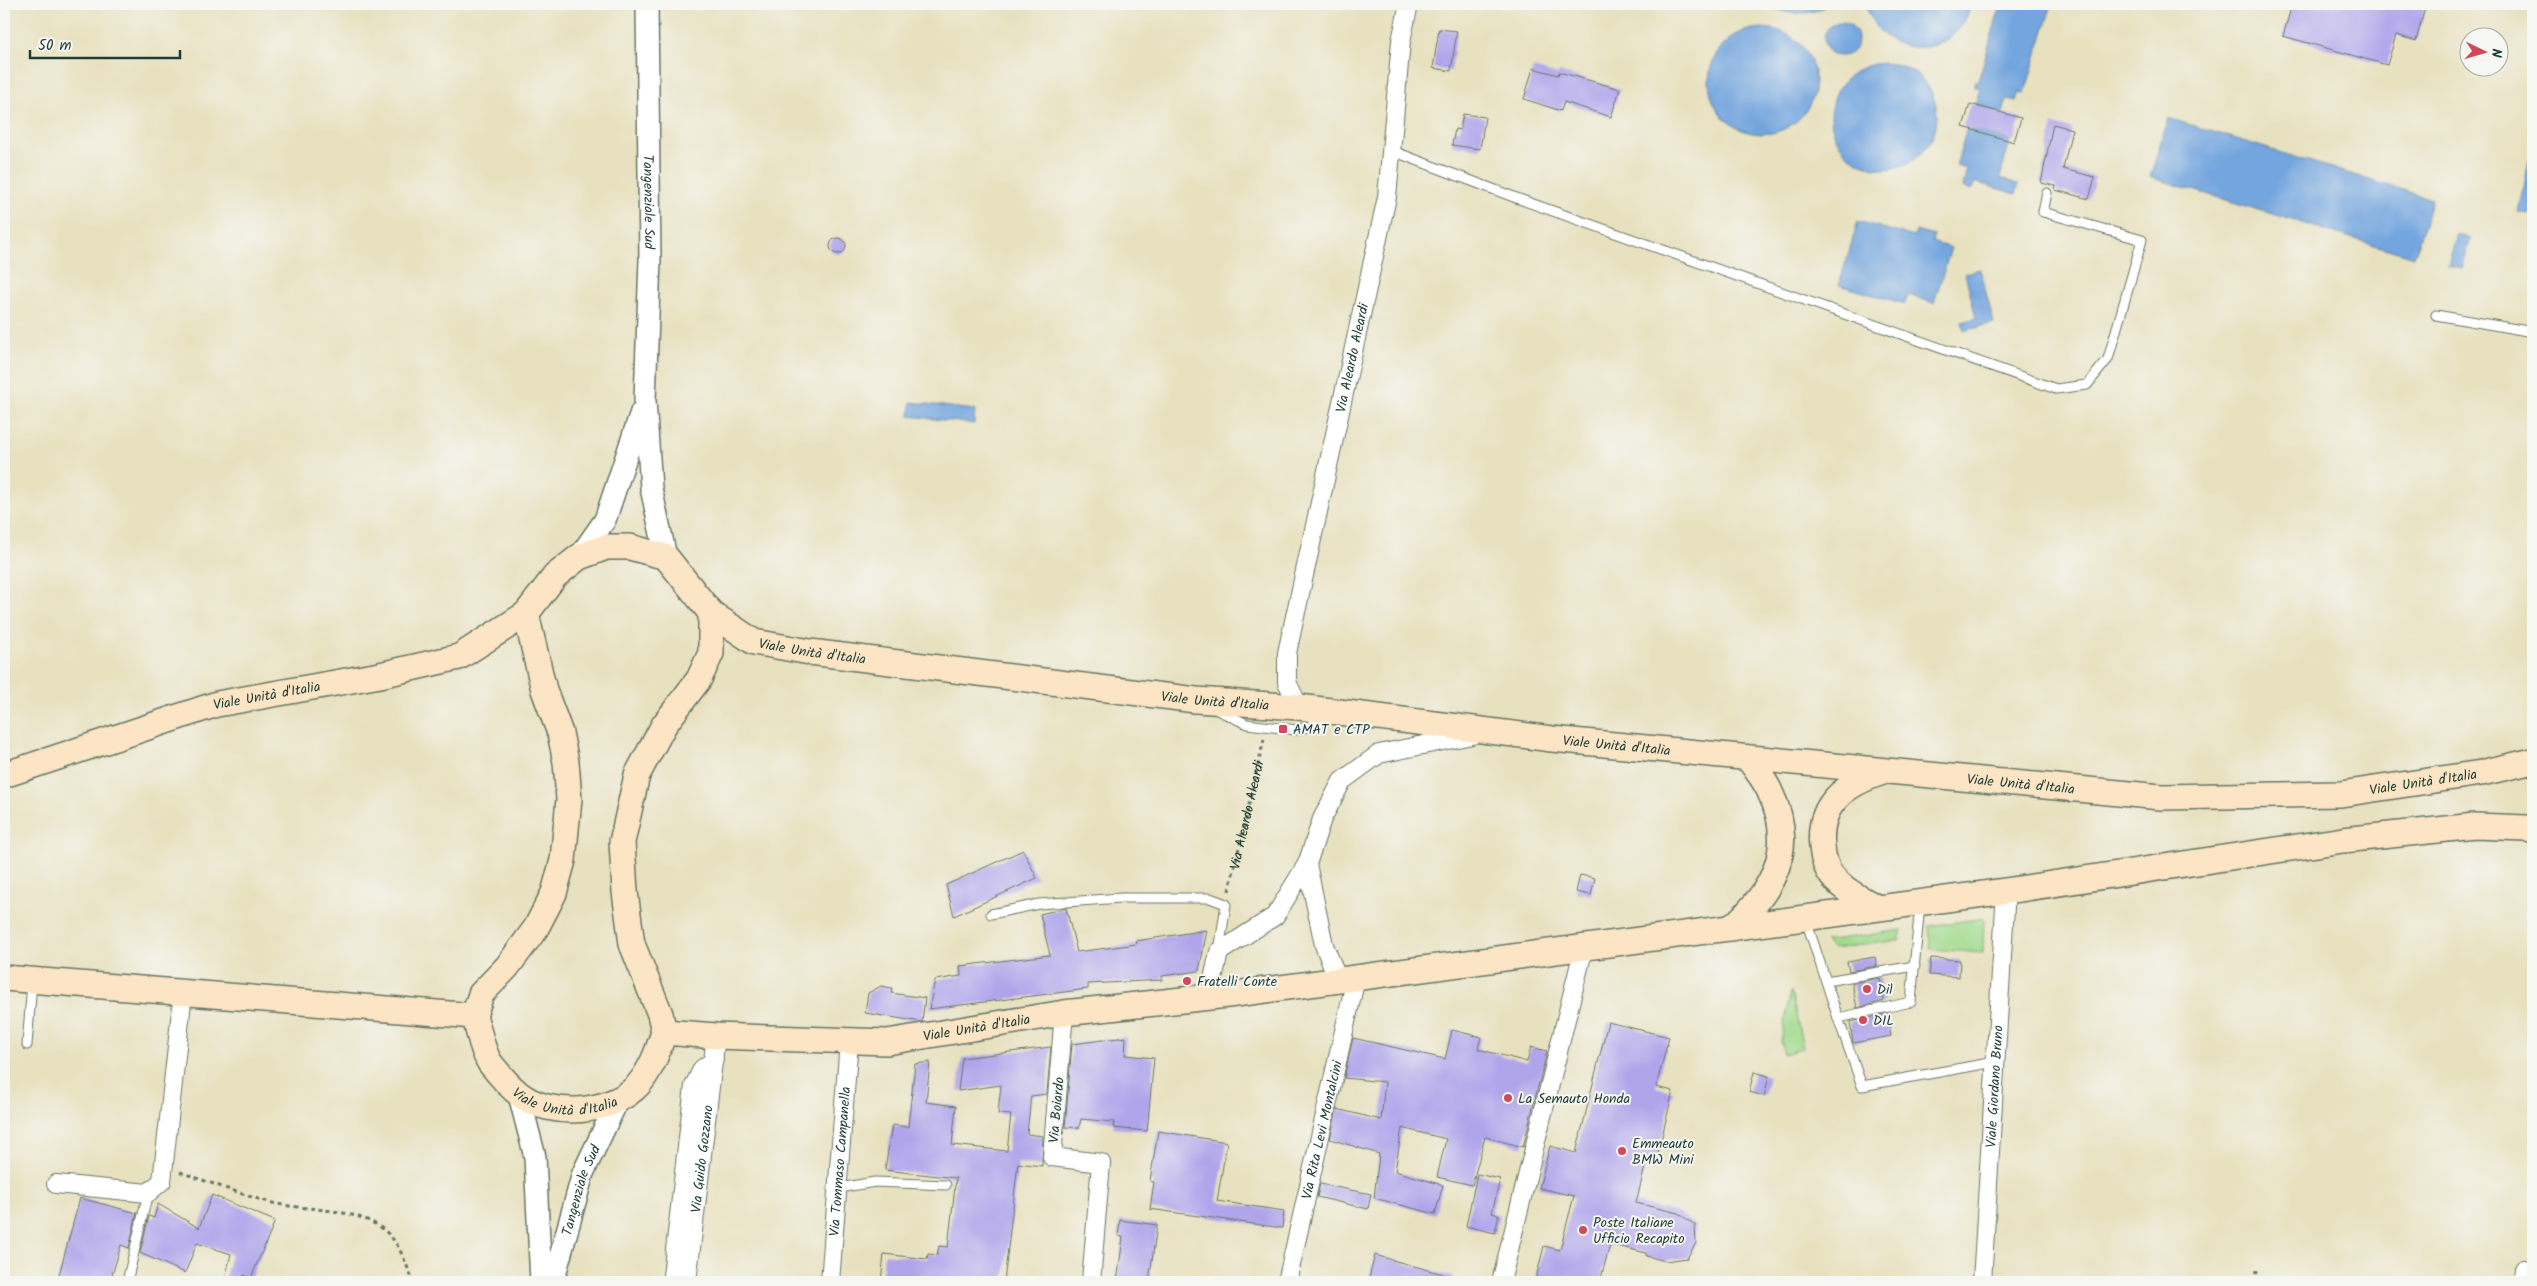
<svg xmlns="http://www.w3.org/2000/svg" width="2537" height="1286" font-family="Kalam,sans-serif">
  <rect width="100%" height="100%" fill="#f6f6f2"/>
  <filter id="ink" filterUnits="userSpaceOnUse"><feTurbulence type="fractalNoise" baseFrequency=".02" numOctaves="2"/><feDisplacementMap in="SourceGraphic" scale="10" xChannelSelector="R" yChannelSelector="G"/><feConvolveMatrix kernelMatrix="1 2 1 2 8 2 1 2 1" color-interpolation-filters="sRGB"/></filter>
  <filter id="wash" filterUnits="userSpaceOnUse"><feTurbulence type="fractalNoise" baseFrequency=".0096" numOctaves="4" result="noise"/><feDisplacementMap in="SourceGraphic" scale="20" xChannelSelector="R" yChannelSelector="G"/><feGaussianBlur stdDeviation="1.12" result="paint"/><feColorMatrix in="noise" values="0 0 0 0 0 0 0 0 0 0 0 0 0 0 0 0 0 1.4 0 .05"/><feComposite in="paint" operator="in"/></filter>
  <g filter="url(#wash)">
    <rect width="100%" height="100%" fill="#e8e1c0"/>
    <!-- green -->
    <path fill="#a2da8c" stroke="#608c60" d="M1984,918L1983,953L1930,949L1929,926Z
      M1902,930L1899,940L1833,949L1824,941Z
      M1791,991L1803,1048L1784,1054L1781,1041Z"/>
    <!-- water -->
    <path fill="#73a5de" stroke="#497189" d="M1767,4H1829C1810,17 1786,16 1767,4Z
      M1866,4H1971C1958,62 1879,62 1866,4Z
      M2001,4H2052L2025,93L2019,92L2016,101L2007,99L2003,113L1975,105L1980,88L1973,86L1975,81H1978Z
      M1824 39a17 17 0 1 1 34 0a17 17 0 1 1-34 0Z
      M1709 81a53 53 0 1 1 106 0a53 53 0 1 1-106 0Z
      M1831 116a53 53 0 1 1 106 0a53 53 0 1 1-106 0Z
      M2168,118L2432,199L2414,257L2150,177Z
      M1967,128L2010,141L2000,178L2019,184L2016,194L1975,182L1972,190L1963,187L1967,169L1956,166Z
      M2533,141V215L2519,212Z
      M1858,221L1914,237L1916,231L1934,236L1932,242L1951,248L1934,303L1908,295L1905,304L1839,285Z
      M2457,234L2471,238L2462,269L2448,265Z
      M1980,269L1994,323L1964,331L1961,322L1976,318L1965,273Z
      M911,402L975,410L974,424L910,416Z"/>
    <g id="blocks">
      <!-- building -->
      <path fill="#b0a5eb" d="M2292,4H2426L2416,41L2396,35L2387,65L2283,36Z
        M1439,29L1457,31L1451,71L1433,68Z
        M1533,68L1558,75L1559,72L1620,89L1611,117L1564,102L1561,111L1524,99Z
        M1970,104L2021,118L2014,142L1963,127Z
        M1463,114L1485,117L1480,149L1452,145L1455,129L1460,130Z
        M2053,124L2072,129L2063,169L2095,177L2089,199L2055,190L2056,186L2041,183Z
        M830 246a8 8 0 1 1 16 0a8 8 0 1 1-16 0Z
        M1023,850L1037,878L954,916L946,885Z
        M1580,875L1595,878L1591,895L1576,892Z
        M1066,908L1077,952L1137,944L1136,941L1207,930L1199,971L1162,976V980L1088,984V989L929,1009L935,980L961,976L960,966L1050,955L1040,914Z
        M1875,957L1877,966L1849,971L1847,962Z
        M1931,958L1960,960L1959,977L1929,975Z
        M1880,978L1884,1001L1857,1008L1852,983Z
        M881,986L892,988L891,993L925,998L922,1022L865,1013L868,993Z
        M1887,1014L1891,1036L1853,1043L1850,1022Z
        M1608,1022L1669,1037L1656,1087L1673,1091L1655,1165L1646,1163L1636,1203L1678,1213L1695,1225L1696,1243L1687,1258L1666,1261L1646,1256V1253L1610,1244L1600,1282H1535L1544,1246L1560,1250L1574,1196L1539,1188L1550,1146L1576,1153Z
        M1452,1030L1481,1037L1478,1049L1527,1062L1531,1047L1547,1051L1523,1147L1485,1137L1472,1185L1437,1177L1446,1139L1402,1128L1395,1171L1443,1185L1435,1214L1374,1198L1379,1154L1330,1139L1337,1109L1381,1120L1385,1082L1344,1078L1353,1038L1445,1059Z
        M1126,1037L1125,1055L1154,1058L1147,1131L1113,1128L1114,1122L1081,1119L1079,1128L1065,1127L1072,1044Z
        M1051,1047L1047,1094L1031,1096L1027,1134L1043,1136L1042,1166L1018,1163L1004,1282H881L884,1254L927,1259L928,1254L937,1255L939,1246L948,1247L956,1178L885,1170L892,1125L908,1127L915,1064L930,1062L926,1102L956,1106L952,1145L1007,1151L1011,1115L998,1114L1001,1085L958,1091L962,1058Z
        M1754,1072L1769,1076L1764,1096L1749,1092Z
        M1158,1131L1227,1142L1217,1201L1284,1211L1282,1228L1150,1209L1154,1182L1150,1181Z
        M1477,1174L1500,1179L1492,1213L1499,1215L1495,1233L1466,1226Z
        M1320,1184L1371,1194L1368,1209L1317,1197Z
        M212,1195L275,1221L251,1278L244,1275L243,1282H224L231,1254L197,1243L185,1273L140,1253L149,1216L154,1218L158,1204L199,1228Z
        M80,1198L137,1213L129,1248L121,1245L110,1282H57Z
        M1120,1220L1157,1225L1149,1282H1117L1123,1237L1118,1236Z
        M1375,1255L1453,1277L1452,1282H1368Z"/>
    </g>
  </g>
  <g filter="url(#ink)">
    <use href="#blocks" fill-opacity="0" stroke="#657665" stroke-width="1"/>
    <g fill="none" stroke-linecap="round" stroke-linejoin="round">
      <!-- service casing -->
      <g stroke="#657665" stroke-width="11">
        <path id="service" d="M1390,150L1519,199L2056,389L2087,385L2108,359L2142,240L2043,212L2047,193
          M2436,315L2533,332
          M1217,710L1247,724L1297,730L1332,719
          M991,914L1039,904L1121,898H1210L1226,904L1219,952
          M1806,920L1838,1018L1911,1002L1920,904
          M1826,981L1915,966
          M1838,1018L1862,1086L1995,1062
          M27,1045L32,983
          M839,1188L875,1182L946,1185
          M127,1282L148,1193"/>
      </g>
      <!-- minor casing -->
      <g stroke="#657665" stroke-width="20">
        <g id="minor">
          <path id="s2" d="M1299,707L1287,682V653L1387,197L1401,41L1409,4"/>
          <path d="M1307,864L1324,945L1338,980"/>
          <path d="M1209,997L1219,952L1275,916L1307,864L1322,819L1342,781L1379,754L1472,735"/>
          <path d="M1064,1013L1052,1157L1101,1163L1091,1282"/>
          <path d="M56,1184L148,1193L162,1181L183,993"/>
          <path d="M672,1276L694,1086L702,1069L714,1060"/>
          <path id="s3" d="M687,1282L716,1036"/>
          <path id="s4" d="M830,1282L849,1041"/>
          <path id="s5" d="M1287,1282L1356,978"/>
          <path d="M1501,1282L1584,947"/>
          <path id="s6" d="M1982,1282L2006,891"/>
          <path d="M2523,1282L2524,1268"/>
        </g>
      </g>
      <!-- tertiary casing -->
      <g stroke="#657665" stroke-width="24">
        <g id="tertiary">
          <path id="s7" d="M647,4L650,259L645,400L651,488L666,557"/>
          <path d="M579,557L605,520L641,412"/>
          <path d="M519,1095L535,1157L541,1282"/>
          <path id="s8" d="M553,1282L583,1173L618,1100"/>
        </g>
      </g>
      <!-- secondary casing -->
      <g stroke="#657665" stroke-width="28">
        <g id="secondary">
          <path id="s9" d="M4,775L217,704L380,675L459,657L526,614L555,576L579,557L606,547H630L666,557L711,613L754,642L810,652L1196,700L1299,707L1552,739L2161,797L2341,794L2481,773L2533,761"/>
          <path d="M1876,907C1861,899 1843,890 1832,876C1825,867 1823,858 1822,847C1817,804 1845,784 1883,772"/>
          <path d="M1731,928C1774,891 1797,847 1770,792C1765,780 1756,770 1749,759"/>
          <path id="s10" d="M4,978L474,1016C479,1030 482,1051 490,1063C498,1073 509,1086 519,1094C551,1119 612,1114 639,1084C652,1068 658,1051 664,1032L716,1036L887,1042L1064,1013L1228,995L2006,891L2343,840L2475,826L2526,828L2533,831"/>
          <path d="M474,1016L481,994L507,967L536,928L554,893L563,860L569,799L566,762L560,733L544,690L526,614"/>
          <path d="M664,1032L660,1014L632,944L625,892L622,842L637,775L664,725L699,679L711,653V613"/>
        </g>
      </g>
      <!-- path -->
      <g stroke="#657665" stroke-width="3" stroke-dasharray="4 4" stroke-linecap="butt">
        <path id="s1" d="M1229,891L1264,739"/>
        <path d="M180,1172C212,1183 244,1196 277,1204C312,1211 367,1207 392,1238C402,1250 407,1268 414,1282"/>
        <path d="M2256,1282L2257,1269"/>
      </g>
      <!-- service -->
      <use href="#service" stroke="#fff" stroke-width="9"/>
      <!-- minor -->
      <use href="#minor" stroke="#fff" stroke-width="18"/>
      <!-- tertiary -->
      <use href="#tertiary" stroke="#fff" stroke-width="21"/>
      <!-- secondary -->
      <use href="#secondary" stroke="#fce5c4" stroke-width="25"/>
    </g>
  </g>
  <!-- markers -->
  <g fill="#d1495b" stroke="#f6f6f2" stroke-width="2">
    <rect x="1278" y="724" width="10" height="10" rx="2.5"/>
    <circle cx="1187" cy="981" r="5"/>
    <circle cx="1867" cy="989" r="5"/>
    <circle cx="1863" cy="1020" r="5"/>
    <circle cx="1508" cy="1098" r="5"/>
    <circle cx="1622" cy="1151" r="5"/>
    <circle cx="1583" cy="1230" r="5"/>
  </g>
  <g text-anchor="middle" stroke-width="4" stroke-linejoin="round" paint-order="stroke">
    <!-- street labels -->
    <g font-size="14" fill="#1f3d34" stroke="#f6f6f2">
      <text dy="5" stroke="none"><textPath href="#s7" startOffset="198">Tangenziale Sud</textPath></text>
      <text dy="5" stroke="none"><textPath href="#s2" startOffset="359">Via Aleardo Aleardi</textPath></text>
      <text dy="5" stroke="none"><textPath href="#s9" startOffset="902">Viale Unità d'Italia</textPath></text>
      <text dy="5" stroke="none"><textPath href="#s9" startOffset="275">Viale Unità d'Italia</textPath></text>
      <text dy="5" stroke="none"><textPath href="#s9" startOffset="1308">Viale Unità d'Italia</textPath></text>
      <text dy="5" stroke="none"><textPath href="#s9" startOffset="1712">Viale Unità d'Italia</textPath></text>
      <text dy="5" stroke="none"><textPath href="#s9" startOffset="2522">Viale Unità d'Italia</textPath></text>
      <text dy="5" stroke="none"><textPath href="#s9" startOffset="2118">Viale Unità d'Italia</textPath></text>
      <text dy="5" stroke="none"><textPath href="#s1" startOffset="78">Via Aleardo Aleardi</textPath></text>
      <text dy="5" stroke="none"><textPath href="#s10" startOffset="1066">Viale Unità d'Italia</textPath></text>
      <text dy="5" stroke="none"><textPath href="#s6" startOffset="196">Viale Giordano Bruno</textPath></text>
      <text dy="5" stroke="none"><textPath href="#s10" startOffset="612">Viale Unità d'Italia</textPath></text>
      <text transform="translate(1056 1110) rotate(-85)" y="5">Via Boiardo</text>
      <text dy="5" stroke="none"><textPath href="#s5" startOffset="156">Via Rita Levi Montalcini</textPath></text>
      <text dy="5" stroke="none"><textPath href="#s3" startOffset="124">Via Guido Gozzano</textPath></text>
      <text dy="5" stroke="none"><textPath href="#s4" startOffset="121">Via Tommaso Campanella</textPath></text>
      <text dy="5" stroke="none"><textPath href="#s8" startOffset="96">Tangenziale Sud</textPath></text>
    </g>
    <!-- poi labels -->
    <g font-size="14" fill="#1f3d34" stroke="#f6f6f2" text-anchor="start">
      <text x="1293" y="734">AMAT e CTP</text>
      <text x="1197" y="986">Fratelli Conte</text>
      <text x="1877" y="994">Dil</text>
      <text x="1873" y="1025">DIL</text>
      <text x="1518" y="1103">La Semauto Honda</text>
      <text x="1632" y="1148">Emmeauto<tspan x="1632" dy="16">BMW Mini</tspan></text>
      <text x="1593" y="1227">Poste Italiane<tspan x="1593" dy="16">Ufficio Recapito</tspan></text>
    </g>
  </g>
  <!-- margin -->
  <rect width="2537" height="1286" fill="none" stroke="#f6f6f2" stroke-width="20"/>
  <!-- north arrow -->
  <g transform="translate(2484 52) rotate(95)"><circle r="24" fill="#f6f6f2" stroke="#a0aca6"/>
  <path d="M0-4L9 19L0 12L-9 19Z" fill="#d1495b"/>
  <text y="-8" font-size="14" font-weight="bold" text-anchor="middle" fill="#1f3d34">N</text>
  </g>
  <!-- scale -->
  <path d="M30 50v8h150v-8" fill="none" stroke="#1f3d34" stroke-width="2.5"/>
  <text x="38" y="50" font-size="15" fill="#1f3d34" stroke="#f6f6f2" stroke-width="4" paint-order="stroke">50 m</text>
</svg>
